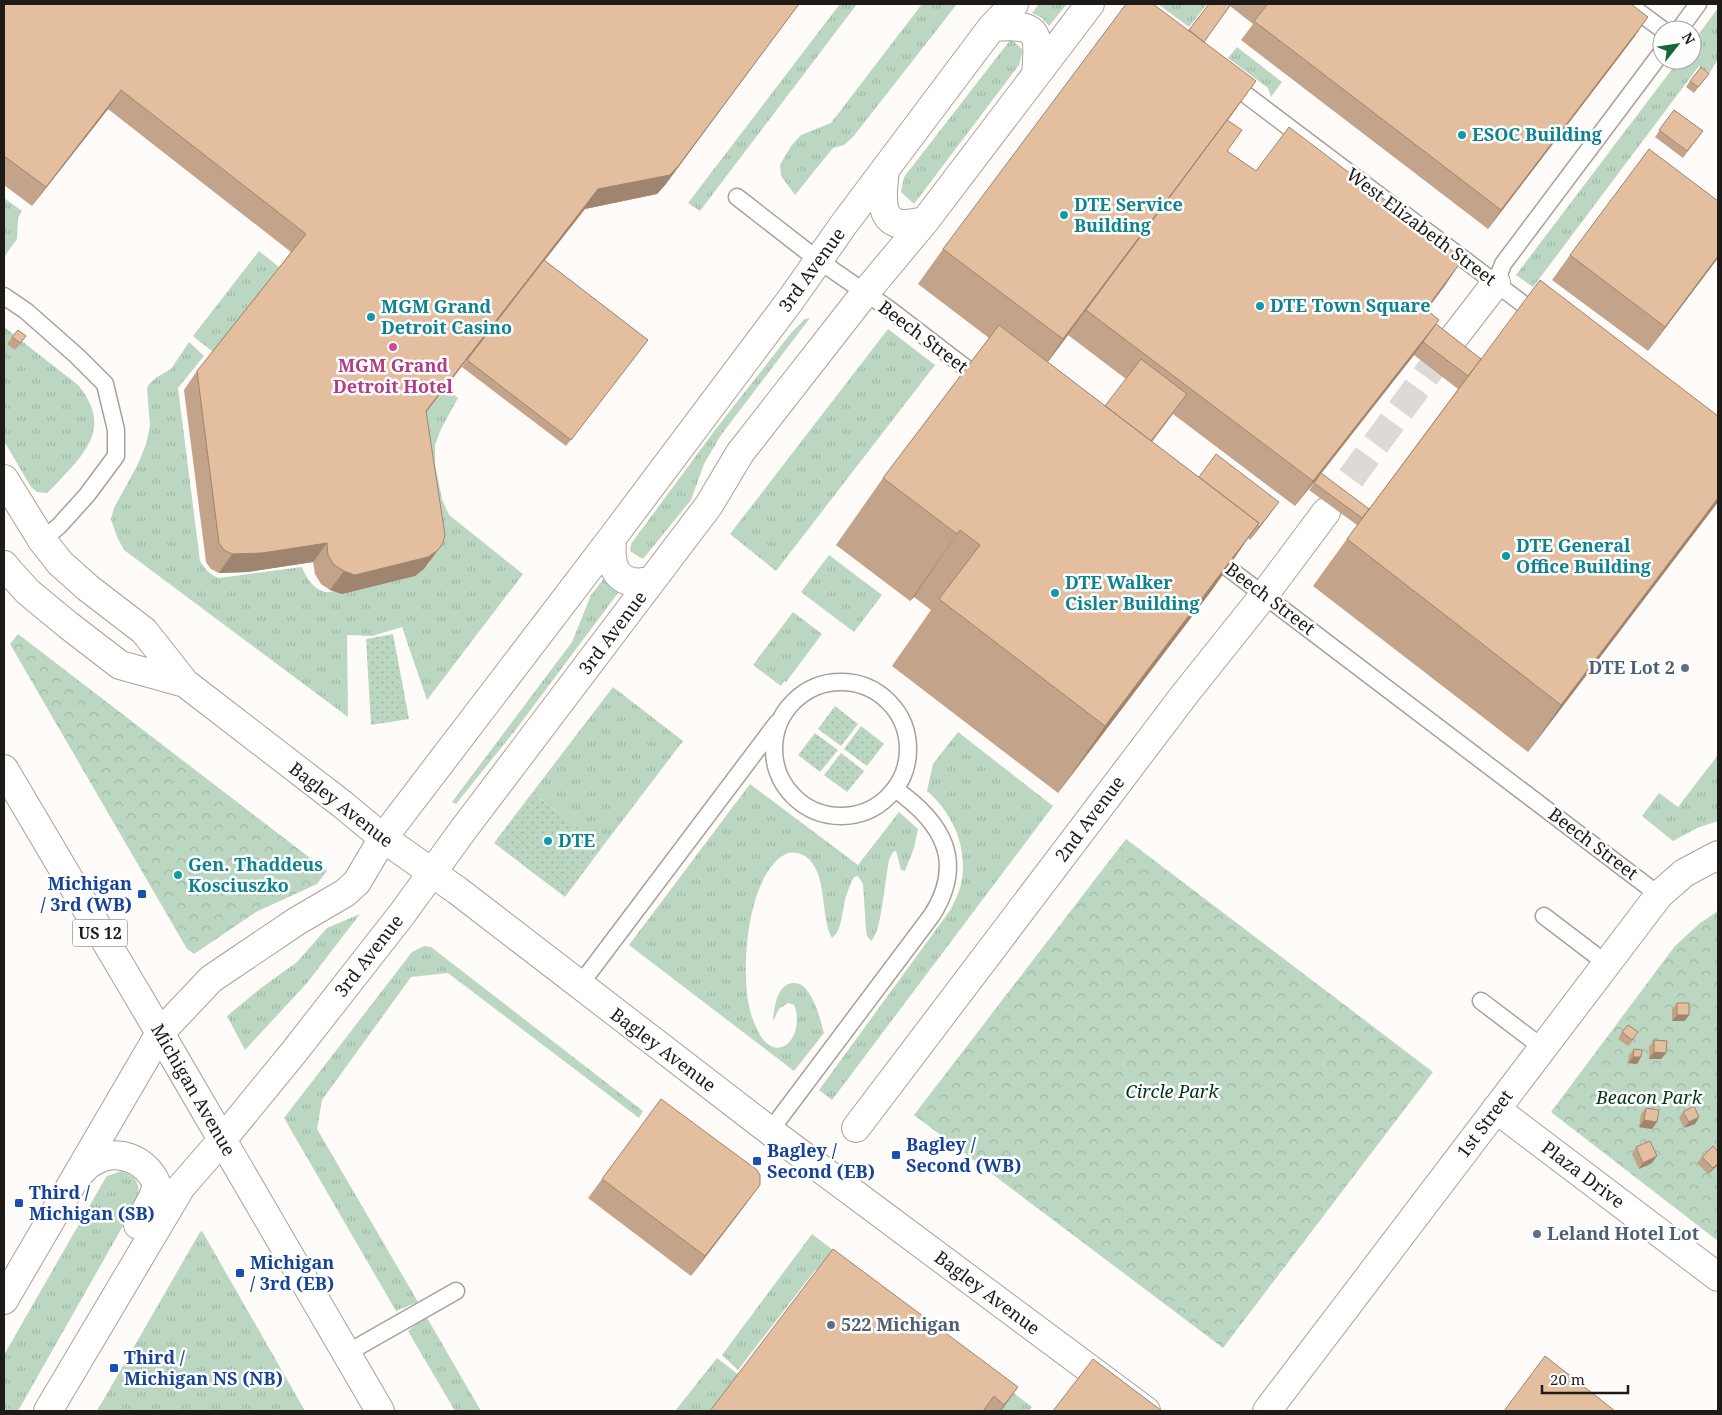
<svg xmlns="http://www.w3.org/2000/svg" width="1722" height="1415" font-family="'Noto Serif',serif">
  <defs>
    <pattern id="grass-tufts" width="24" height="20" patternUnits="userSpaceOnUse" patternTransform="scale(1.25)"><rect width="24" height="20" fill="#bbd7c2"/><path d="M3 7l-1-3M5 7V3M7 7l1-3M15 17l-1-3M17 17v-4M19 17l1-3" fill="none" stroke="#a0b8a6"/></pattern>
    <pattern id="park-crowns" width="20" height="18" patternUnits="userSpaceOnUse" patternTransform="scale(1.25)"><rect width="20" height="18" fill="#bbd7c2"/><path d="M2 6a3 3 0 1 1 6 0M12 15a3 3 0 1 1 6 0" fill="none" stroke="#a0b8a6"/></pattern>
    <pattern id="garden-dots" width="8" height="8" patternUnits="userSpaceOnUse" patternTransform="scale(1.25)"><rect width="8" height="8" fill="#bbd7c2"/><path d="M2 2h.1M6 6h.1" fill="none" stroke="#a0b8a6" stroke-width="1.8" stroke-linecap="round"/></pattern>
  </defs>
  <rect width="100%" height="100%" fill="#fefbf8"/>
  <!-- grass -->
  <path fill="url(#grass-tufts)" d="M840,4H857L700,211L688,203Z
    M922,4H957L853,137L844,145L833,148L795,195L781,176L780,165L791,146L801,135L831,123Z
    M1039,4H1067L1049,26L1042,18L1032,13Z
    M1158,4H1207L1189,27Z
    M1718,8V59L1709,74L1699,66L1533,287L1516,275L1679,60H1692V43Z
    M1011,39L1023,50L1019,65L914,204L901,192L904,177Z
    M1237,47L1282,82L1271,97L1268,88L1228,58Z
    M4,198L22,211L18,218L17,239L4,257Z
    M259,251L279,267L213,352L193,336Z
    M810,318L721,435L704,464L691,500L643,559L630,551L631,544L715,430L791,333L805,319Z
    M4,327L78,385C104,417 97,439 71,468C63,476 56,485 47,493L37,492L31,487L4,441Z
    M888,329L935,365L776,571L730,534Z
    M189,342L204,356L178,388L200,561C205,569 210,575 219,578L302,567C306,577 313,589 325,592C334,593 407,580 416,575C422,572 426,567 430,562L412,430L446,388L458,398L441,429L435,445V464L442,499L449,515L523,574L427,700L402,627L372,636L347,635L348,717L124,550L117,537L111,519L114,508L138,464L146,444L150,426L147,389L149,384L157,377L171,369Z
    M829,555L882,595L854,632L801,592Z
    M605,577L621,589L517,728L456,804L452,802L572,642L591,595Z
    M793,612L822,634L786,682L784,681L781,686L753,665Z
    M613,687L683,741L603,846L532,793Z
    M958,732L1053,806L832,1100L819,1090L951,909C954,902 958,895 960,888C970,852 954,814 927,791L933,764Z
    M1718,755V821L1697,828L1673,841L1642,816L1659,793L1678,807Z
    M750,784L858,865L899,812L918,829L914,848L905,871L901,870L896,851L893,852L889,860C885,877 882,932 871,941L867,936L866,930L863,884L858,876L854,877C850,885 847,892 845,900C842,912 842,931 832,938C820,917 828,879 809,859C801,852 791,850 782,856C747,881 741,967 749,1006C752,1020 764,1056 784,1046C797,1040 800,1016 794,1005L788,1003L779,1009L773,1021C774,1008 777,984 793,983C798,983 801,984 804,987C815,998 820,1018 824,1033L794,1071L629,945Z
    M360,914L307,983L245,1050L227,1016L261,988L297,962L327,928Z
    M424,946L431,947L643,1111L639,1118L448,973L411,977L322,1100L317,1129L418,1302L396,1311L284,1118L412,952Z
    M121,1171C138,1176 142,1187 136,1203L18,1411H4V1355L102,1184L107,1176Z
    M202,1231L305,1411H97L200,1232Z
    M812,1234L990,1369L964,1383L816,1269L738,1370L722,1355Z
    M426,1316L481,1411H455L408,1331Z
    M717,1358L739,1375L711,1411H675Z
    M1006,1387L1032,1407L1029,1411H1003L994,1403Z"/>
  <!-- park -->
  <path fill="url(#park-crowns)" d="M18,634L327,871L317,884L256,912L194,954L187,949L10,644Z
    M1126,839L1433,1072L1223,1348L914,1115Z
    M1718,911V1241L1551,1112L1675,946L1700,923Z"/>
  <!-- garden -->
  <path fill="url(#garden-dots)" d="M393,634L409,719L371,725L366,639Z
    M835,706L858,724L841,746L818,729Z
    M861,726L884,744L867,766L844,749Z
    M815,733L838,750L820,772L798,755Z
    M841,753L864,771L847,792L824,775Z
    M532,793L603,846L565,897L494,843Z"/>
  <g fill="none" stroke-linecap="round" stroke-linejoin="round">
    <!-- street-tunnel -->
    <path stroke="#dcd9d6" stroke-width="28" stroke-dasharray="28 14" stroke-linecap="butt" d="M1326,512L1452,340"/>
    <!-- lane casing -->
    <g stroke="#a9a199" stroke-width="19">
      <path id="lane" d="M1628,4L1663,30
        M1679,30L1698,4
        M1229,82L1539,316
        M737,197L818,260L889,309L983,381
        M1496,283L1503,264L1662,52
        M4,296L26,311L77,356L105,384L116,430V456L87,495L59,526L42,540
        M1211,555L1659,895
        M774 749a67 67 0 1 1 134 0a67 67 0 1 1-134 0Z
        M1544,916L1607,964
        M579,986L777,723
        M1481,1001L1543,1048
        M770,1131L932,915C966,861 942,822 895,789
        M347,1353L456,1291"/>
    </g>
    <!-- street casing -->
    <g stroke="#a9a199" stroke-width="30">
      <path id="street" d="M992,27C1038,24 1040,29 1036,74
        M885,170C883,188 876,225 905,224C912,224 919,222 925,221
        M1452,340L1496,283
        M612,538C612,544 611,551 612,557C614,581 633,586 652,580
        M1496,1109L1718,1277
        M856,1128L1185,694L1264,595L1326,512
        M79,1174C83,1170 87,1165 91,1163C116,1146 147,1159 157,1185L153,1197L138,1225
        M4,1300L160,1033L211,979L297,921L345,893L357,882L383,838L612,538L792,298L844,224L992,27L1014,4
        M48,1411L181,1187L222,1140L294,1052L402,914L463,830L709,505L740,453L865,293L925,221L1090,4"/>
    </g>
    <!-- secondary casing -->
    <g stroke="#a9a199" stroke-width="30">
      <path id="secondary" d="M42,540L60,563L88,588L144,631L185,683L342,804L383,838L458,891L770,1131L1146,1411
        M8,570L28,592L68,625L120,665L185,683
        M1267,1411L1659,895L1684,873L1718,855"/>
    </g>
    <!-- primary casing -->
    <g stroke="#a9a199" stroke-width="30">
      <path id="primary" d="M4,769L160,1033L380,1411"/>
    </g>
    <!-- highway casing -->
    <g stroke="#a9a199" stroke-width="30">
      <path id="highway" d="M4,479L42,540
        M4,565L8,570"/>
    </g>
    <!-- lane -->
    <use href="#lane" stroke="#fff" stroke-width="16"/>
    <!-- street -->
    <use href="#street" stroke="#fff" stroke-width="28"/>
    <!-- secondary -->
    <use href="#secondary" stroke="#fff" stroke-width="28"/>
    <!-- primary -->
    <use href="#primary" stroke="#fff" stroke-width="28"/>
    <!-- highway -->
    <use href="#highway" stroke="#fff" stroke-width="28"/>
  </g>
  <!-- wall -->
  <path fill="#c3a389" fill-rule="evenodd" d="M4,4L666,184L657,194L585,209L544,260L648,340L566,446L462,367L486,335L426,413L443,543L424,569L415,576L342,594L330,590L321,584L315,574L313,562L248,572L219,573L211,569L206,562L184,390L197,371L291,252L108,109L32,206L4,185Z
    M1209,4H1631L1635,36L1488,229L1241,40L1253,24L1230,6L1204,42L1228,121L1227,151L1256,171L1446,284L1426,310L1436,324L1481,359L1718,502L1528,752L1313,586L1357,525L1309,490L1316,480L1295,506L1173,414L1152,442L1199,477L1270,514L1250,540L1248,538L1212,590L1058,793L892,666L931,610L914,597L910,601L836,545L883,478L989,338L918,284L943,249L1189,30ZM1068,335L1126,379L1105,406L1048,362ZM1414,355L1458,389L1369,509L1321,474Z
    M1709,74L1694,93L1686,87L1690,81Z
    M1674,110L1703,131L1683,158L1655,137Z
    M1570,255L1718,258L1648,351L1552,280Z
    M26,336L15,350L7,344L12,337Z
    M1677,1003L1685,1021H1672V1009Z
    M1622,1032L1634,1039L1628,1046L1618,1039Z
    M1654,1040L1666,1053L1661,1059H1649V1047Z
    M1634,1049L1641,1057L1637,1064L1628,1063L1629,1055Z
    M1646,1108L1657,1122L1652,1129L1639,1127L1641,1114Z
    M1683,1112L1695,1124L1684,1128L1679,1118Z
    M1636,1147L1652,1163L1639,1169L1632,1154Z
    M1718,1152V1165L1708,1174L1697,1163L1702,1157Z
    M602,1179L746,1204L691,1276L588,1198Z
    M1018,1387L1001,1411H710Z"/>
  <!-- shaded-wall -->
  <path fill="#9f856f" d="M799,4L666,184L657,194L585,209L412,430L426,411L598,189Z
    M1648,17L1635,36L1488,229L1501,210Z
    M1256,81L1231,116L1086,310L1068,335L1038,375L1063,339Z
    M121,90L108,109L32,206L46,187Z
    M1718,256V258L1648,351L1665,327Z
    M1463,259L1446,284L1418,322L1426,309Z
    M1439,320L1414,355L1295,506L1313,481Z
    M1187,394L1173,413L1102,506L1115,487Z
    M1718,498V502L1528,752L1561,705Z
    M1279,502L1270,514L1250,540L1259,527Z
    M1259,523L1212,590L1058,793L1105,726Z
    M960,530L914,597L910,601L957,534Z
    M327,543L313,562L248,572L219,573L232,554Z
    M443,543L424,569L415,576L342,594L330,590L344,571Z
    M1677,1015H1689L1685,1021H1672Z
    M1654,1052L1666,1053L1661,1059H1649Z
    M1633,1057H1641L1637,1064L1628,1063Z
    M1699,1117L1695,1124L1684,1128L1689,1122Z
    M1644,1120L1657,1122L1652,1129L1639,1127Z
    M1657,1156L1652,1163L1639,1169L1643,1163Z
    M1718,1163V1165L1708,1174L1713,1168Z
    M760,1185L746,1204L691,1276L705,1256Z
    M1018,1387L1001,1411H1000L1004,1405Z"/>
  <!-- building -->
  <path fill="#e3be9f" stroke="#9f856f" d="M4,4H799L679,165L670,175L598,189L426,411L445,535L443,543L438,550L428,557L355,575L344,571L334,565L328,555L327,543L262,553L232,554L224,550L219,543L197,371L306,234L121,90L46,187L4,156Z
    M1126,4H1153L1256,81L1063,339L943,249Z
    M1209,4H1231L1204,42L1189,30Z
    M1265,4H1631L1648,17L1501,210L1254,21L1267,5Z
    M1701,67L1709,74L1698,87L1690,81Z
    M1674,110L1703,131L1687,151L1659,130Z
    M1227,120L1242,130L1227,151L1256,171L1289,127L1463,259L1426,309L1439,320L1313,481L1086,310Z
    M1649,149L1718,201V256L1665,327L1570,255Z
    M544,260L648,340L571,440L467,360Z
    M1540,280L1718,416V498L1561,705L1347,539Z
    M1436,324L1481,359L1468,376L1423,342Z
    M999,325L1259,523L1105,726L939,599L980,545L960,530L957,534L883,478Z
    M18,330L26,336L20,343L12,337Z
    M1141,359L1187,394L1151,441L1105,406Z
    M1216,454L1279,502L1259,527L1257,525L1259,523L1199,477Z
    M1321,473L1369,509L1362,518L1314,483Z
    M1677,1003H1689V1015H1677Z
    M1628,1025L1638,1032L1632,1040L1622,1032Z
    M1654,1040L1667,1041L1666,1053L1654,1052Z
    M1634,1049L1642,1050L1641,1057H1633Z
    M661,1099L757,1170L760,1175V1185L705,1256L602,1179Z
    M1694,1106L1699,1117L1689,1122L1683,1112Z
    M1646,1108L1659,1110L1657,1122L1644,1120Z
    M1650,1141L1657,1156L1643,1163L1636,1147Z
    M1713,1146L1718,1152V1163L1713,1168L1702,1157Z
    M833,1249L1018,1387L1004,1405L994,1396L983,1411H710Z
    M1545,1356L1615,1411H1504Z
    M1093,1359L1162,1411H1053Z"/>
  <!-- markers -->
  <g fill="#0f9aa8" stroke="#fff" stroke-width="2">
    <circle cx="1462" cy="135" r="5"/>
    <circle cx="1064" cy="215" r="5"/>
    <circle cx="1260" cy="306" r="5"/>
    <circle cx="371" cy="317" r="5"/>
    <circle cx="1506" cy="556" r="5"/>
    <circle cx="1055" cy="593" r="5"/>
    <circle cx="548" cy="841" r="5"/>
    <circle cx="178" cy="875" r="5"/>
  </g>
  <circle fill="#d1479c" stroke="#fff" stroke-width="2" cx="393" cy="347" r="5"/>
  <g fill="#5c6f8a" stroke="#fff" stroke-width="2">
    <circle cx="1685" cy="668" r="5"/>
    <circle cx="1537" cy="1234" r="5"/>
    <circle cx="831" cy="1325" r="5"/>
  </g>
  <g fill="#1a4fb4" stroke="#fff" stroke-width="2">
    <rect x="137" y="889" width="10" height="10" rx="2.5"/>
    <rect x="891" y="1150" width="10" height="10" rx="2.5"/>
    <rect x="752" y="1156" width="10" height="10" rx="2.5"/>
    <rect x="14" y="1198" width="10" height="10" rx="2.5"/>
    <rect x="235" y="1268" width="10" height="10" rx="2.5"/>
    <rect x="109" y="1363" width="10" height="10" rx="2.5"/>
  </g>
  <g text-anchor="middle" stroke-width="5" stroke-linejoin="round" paint-order="stroke">
    <!-- shield labels -->
    <rect fill="#fff" stroke="#615f5d" stroke-width="1" x="72.5" y="919.5" width="55" height="27" rx="4"/>
    <g font-size="16" font-weight="bold" fill="#1d1a17">
      <text x="100" y="939">US 12</text>
    </g>
    <!-- culture labels -->
    <g font-size="18" font-weight="bold" fill="#0d838f" stroke="#fff" text-anchor="start">
      <text x="1472" y="141">ESOC Building</text>
      <text x="1074" y="211">DTE Service<tspan x="1074" dy="21">Building</tspan></text>
      <text x="1270" y="312">DTE Town Square</text>
      <text x="381" y="313">MGM Grand<tspan x="381" dy="21">Detroit Casino</tspan></text>
      <text x="1516" y="552">DTE General<tspan x="1516" dy="21">Office Building</tspan></text>
      <text x="1065" y="589">DTE Walker<tspan x="1065" dy="21">Cisler Building</tspan></text>
      <text x="558" y="847">DTE</text>
      <text x="188" y="871">Gen. Thaddeus<tspan x="188" dy="21">Kosciuszko</tspan></text>
    </g>
    <!-- street labels -->
    <g font-size="18" fill="#1d1a17" stroke="#fff">
      <text transform="translate(1421 227) rotate(37)" y="6">West Elizabeth Street</text>
      <text transform="translate(812 270) rotate(-54)" y="6">3rd Avenue</text>
      <text transform="translate(923 337) rotate(37)" y="6">Beech Street</text>
      <text transform="translate(1270 599) rotate(37)" y="6">Beech Street</text>
      <text transform="translate(613 633) rotate(-53)" y="6">3rd Avenue</text>
      <text transform="translate(341 805) rotate(38)" y="6">Bagley Avenue</text>
      <text transform="translate(1090 819) rotate(-53)" y="6">2nd Avenue</text>
      <text transform="translate(1593 844) rotate(37)" y="6">Beech Street</text>
      <text transform="translate(369 956) rotate(-52)" y="6">3rd Avenue</text>
      <text transform="translate(663 1050) rotate(37)" y="6">Bagley Avenue</text>
      <text transform="translate(193 1090) rotate(60)" y="6">Michigan Avenue</text>
      <text transform="translate(1485 1124) rotate(-53)" y="6">1st Street</text>
      <text transform="translate(1583 1175) rotate(37)" y="6">Plaza Drive</text>
      <text transform="translate(987 1293) rotate(37)" y="6">Bagley Avenue</text>
    </g>
    <!-- hotel labels -->
    <g font-size="18" font-weight="bold" fill="#b23c85" stroke="#fff">
      <text x="393" y="372">MGM Grand<tspan x="393" dy="21">Detroit Hotel</tspan></text>
    </g>
    <!-- service labels -->
    <g font-size="18" font-weight="bold" fill="#4e5e75" stroke="#fff" text-anchor="start">
      <text x="1675" y="674" text-anchor="end">DTE Lot 2</text>
      <text x="1547" y="1240">Leland Hotel Lot</text>
      <text x="841" y="1331">522 Michigan</text>
    </g>
    <!-- transit labels -->
    <g font-size="18" font-weight="bold" fill="#164399" stroke="#fff" text-anchor="start">
      <text x="132" y="890" text-anchor="end">Michigan<tspan x="132" dy="21">/ 3rd (WB)</tspan></text>
      <text x="906" y="1151">Bagley /<tspan x="906" dy="21">Second (WB)</tspan></text>
      <text x="767" y="1157">Bagley /<tspan x="767" dy="21">Second (EB)</tspan></text>
      <text x="29" y="1199">Third /<tspan x="29" dy="21">Michigan (SB)</tspan></text>
      <text x="250" y="1269">Michigan<tspan x="250" dy="21">/ 3rd (EB)</tspan></text>
      <text x="124" y="1364">Third /<tspan x="124" dy="21">Michigan NS (NB)</tspan></text>
    </g>
    <!-- park labels -->
    <g font-size="18" font-style="italic" fill="#003318" stroke="#fff">
      <text x="1172" y="1098">Circle Park</text>
      <text x="1649" y="1104">Beacon Park</text>
    </g>
  </g>
  <!-- border -->
  <rect width="1722" height="1415" fill="none" stroke="#1d1a17" stroke-width="10"/>
  <!-- north arrow -->
  <g transform="translate(1677 45) rotate(60)"><circle r="24" fill="#ffffff" stroke="#a5a3a2"/>
  <path d="M0-4L9 19L0 12L-9 19Z" fill="#146738"/>
  <text y="-8" font-size="14" font-weight="bold" text-anchor="middle" fill="#1d1a17">N</text>
  </g>
  <!-- scale -->
  <path d="M1542 1385v8h86v-8" fill="none" stroke="#1d1a17" stroke-width="2.5"/>
  <text x="1550" y="1385" font-size="15" fill="#1d1a17" stroke="#ffffff" stroke-width="4" paint-order="stroke">20 m</text>
</svg>
